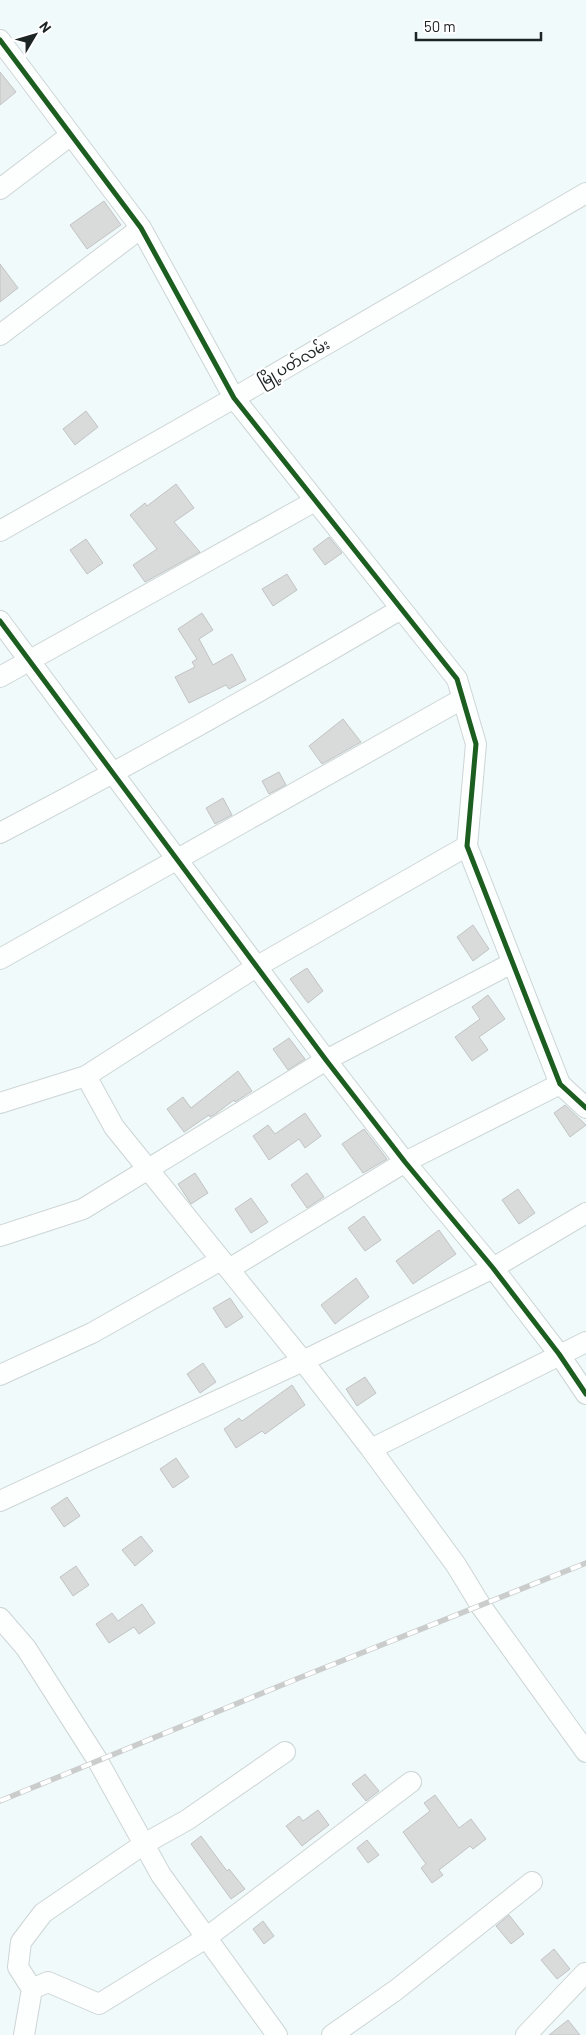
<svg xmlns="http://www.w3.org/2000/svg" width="586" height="2035" font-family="Barlow,'Noto Sans Myanmar',sans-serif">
  <rect width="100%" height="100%" fill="#f0fafb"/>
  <!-- building -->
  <path fill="#d9dbdb" stroke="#c2c4c3" d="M0,72L16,92L0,105Z
    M104,201L121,225L87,249L70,225Z
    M0,264L18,288L0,302Z
    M86,411L98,427L75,445L63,429Z
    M176,484L194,508L174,522L200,552L145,582L133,565L157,549L130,515L145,503L147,506Z
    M329,537L342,553L325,565L313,549Z
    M86,539L103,563L87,574L70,550Z
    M287,574L297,590L273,606L262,589Z
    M202,613L213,630L199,639L213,665L232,654L246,680L229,689L226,685L189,703L175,677L195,667L192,662L197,659L178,629Z
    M343,719L361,742L322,764L309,746Z
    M279,772L286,785L269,794L262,781Z
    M223,798L232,815L215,824L206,808Z
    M473,925L489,949L473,961L457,937Z
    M307,968L323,991L308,1003L290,979Z
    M488,995L505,1019L479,1037L488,1050L472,1061L455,1037L480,1019L472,1007Z
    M289,1038L305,1059L288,1070L273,1049Z
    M238,1071L252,1091L235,1102L234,1100L214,1115L210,1117L209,1115L184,1132L167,1109L183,1097L191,1108Z
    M565,1105L586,1125L570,1137L554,1113Z
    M305,1113L321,1136L305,1148L299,1139L269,1160L253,1136L268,1125L275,1134Z
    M364,1129L387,1159L363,1173L342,1144Z
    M195,1173L208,1193L191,1204L178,1184Z
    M307,1173L324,1197L307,1208L291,1185Z
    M518,1189L535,1213L519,1224L502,1200Z
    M251,1198L268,1222L251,1233L235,1209Z
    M364,1216L381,1240L365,1251L348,1228Z
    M439,1230L456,1254L413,1284L396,1261Z
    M356,1278L369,1297L335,1324L321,1305Z
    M230,1298L243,1317L226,1328L213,1308Z
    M203,1363L216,1382L200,1393L187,1374Z
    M365,1377L376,1393L357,1406L346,1389Z
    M292,1385L305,1405L265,1434L262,1431L236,1448L224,1429L239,1418L242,1421Z
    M176,1458L189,1477L173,1488L160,1469Z
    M67,1497L80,1516L64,1527L51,1508Z
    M141,1536L153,1551L135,1566L122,1550Z
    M76,1566L89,1585L73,1596L60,1577Z
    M142,1604L155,1623L139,1634L134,1627L109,1643L96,1624L112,1613L118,1621Z
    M365,1774L379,1791L366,1801L352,1784Z
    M435,1795L459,1828L471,1819L486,1839L473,1849L470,1846L439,1870L443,1875L432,1883L421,1868L426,1864L403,1832L430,1811L424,1803Z
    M318,1810L329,1825L302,1846L286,1826L299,1816L303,1821Z
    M201,1836L227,1871L229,1869L245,1889L231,1899L191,1844Z
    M367,1840L379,1855L368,1863L357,1848Z
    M509,1915L524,1934L511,1944L496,1926Z
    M263,1921L274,1936L264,1944L253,1929Z
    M554,1949L570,1969L557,1979L541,1960Z
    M568,2020L580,2035H549Z"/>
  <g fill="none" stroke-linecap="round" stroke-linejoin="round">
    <!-- minor casing -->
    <g stroke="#cdd5d5" stroke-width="22">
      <path id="minor" d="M0,40L141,228L234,398L457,679L476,744L467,846L560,1084L586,1108
        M0,189L71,135
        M0,335L141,228
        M0,531L234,398L586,193
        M0,621L326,1060L405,1162L493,1268L559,1354L586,1394
        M0,677L315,501
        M0,833C136,762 269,687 401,609
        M0,959L462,699
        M86,1076L114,1127L303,1361L371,1449L456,1565L481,1606L586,1752
        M0,1103L86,1076L256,967L467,846
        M0,1236L83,1209L326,1060L512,963
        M229,1269L405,1162L560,1084
        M0,1375L92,1333L221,1260
        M371,1449L586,1342
        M0,1501L303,1361L493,1268L586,1213
        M0,1618L26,1648L98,1761L161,1875L277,2035
        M32,1989L18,1967L21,1942L43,1913L144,1844L187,1820L285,1752
        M24,2035L32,1989L48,1982L99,2004L206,1938L411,1782
        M332,2035L396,1990L532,1882
        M526,2035L585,1973"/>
    </g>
    <!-- minor -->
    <use href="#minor" stroke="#fdfefe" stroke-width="20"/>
    <!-- rail casing -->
    <g stroke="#cbcdcd" stroke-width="5.5">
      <path id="rail" d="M0,1801L299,1678L586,1563"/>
    </g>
    <!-- rail -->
    <use href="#rail" stroke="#fff" stroke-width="4" stroke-dasharray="11" stroke-linecap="butt"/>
    <!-- cycleway casing -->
    <g stroke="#fff" stroke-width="8">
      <path id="cycleway" d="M0,40L141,228L234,398L457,679L476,744L467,846L560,1084L586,1108
        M0,621L326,1060L405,1162L493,1268L559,1354L586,1394"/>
    </g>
    <!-- cycleway -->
    <use href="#cycleway" stroke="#1b5e20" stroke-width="5"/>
  </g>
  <g text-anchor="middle" stroke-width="4.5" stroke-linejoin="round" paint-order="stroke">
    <!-- street labels -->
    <g font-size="15" fill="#1d2424" stroke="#fff">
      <text transform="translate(294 363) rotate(-30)" y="5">မြို့ပတ်လမ်း</text>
    </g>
  </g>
  <!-- north arrow -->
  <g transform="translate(35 35) rotate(52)" stroke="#ffffff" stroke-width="4" paint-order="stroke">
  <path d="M0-4L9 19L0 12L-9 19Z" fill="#1d2424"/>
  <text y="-8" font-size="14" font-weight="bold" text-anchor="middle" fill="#1d2424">N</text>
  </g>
  <!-- scale -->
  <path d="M416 32v8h125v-8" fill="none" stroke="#1d2424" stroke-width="2.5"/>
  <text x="424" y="32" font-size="15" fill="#1d2424" stroke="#ffffff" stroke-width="4" paint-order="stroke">50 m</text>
</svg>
